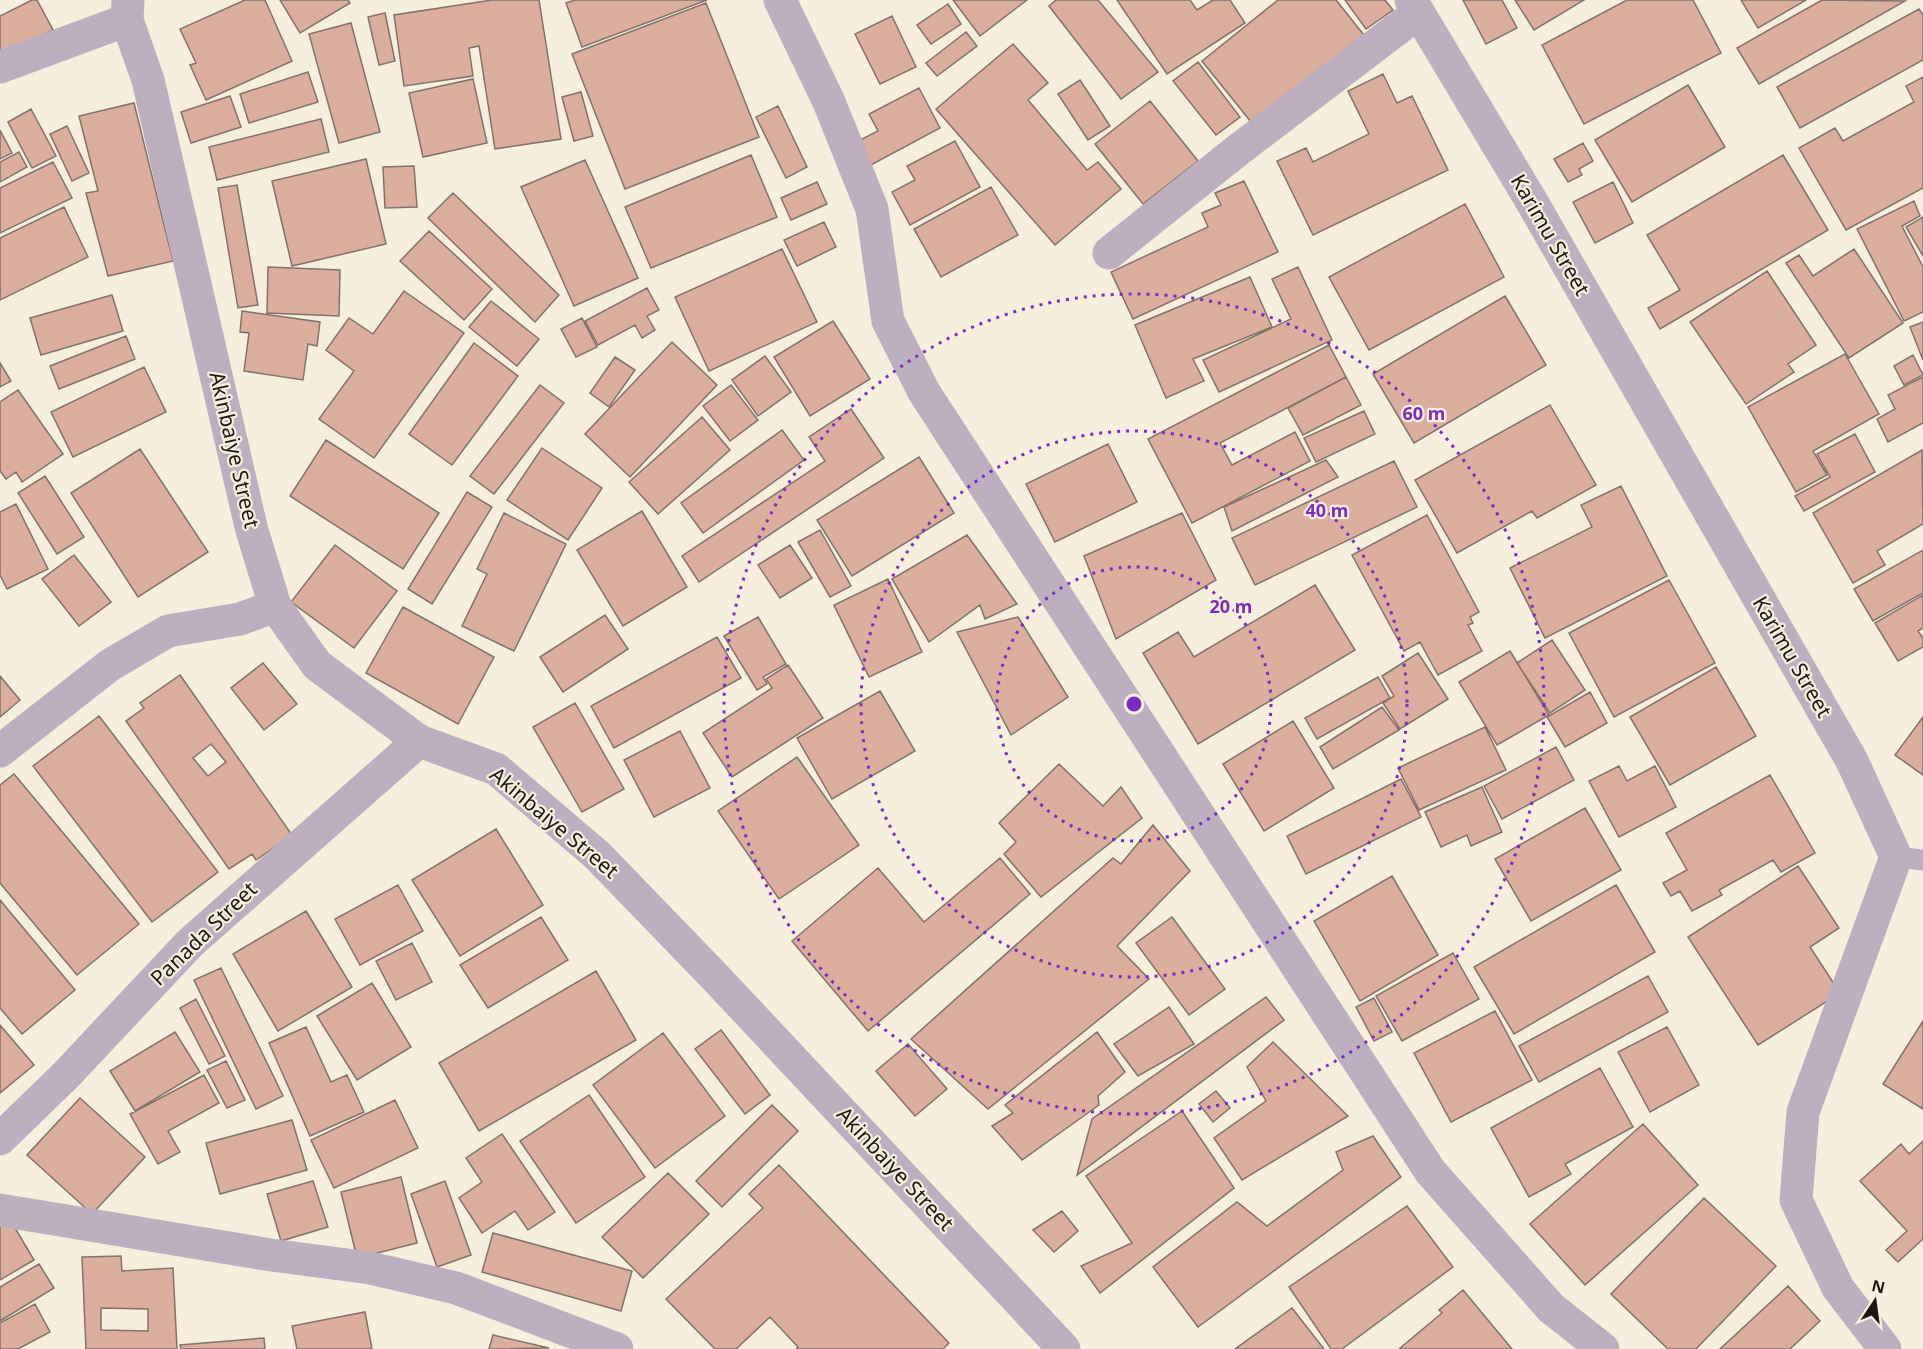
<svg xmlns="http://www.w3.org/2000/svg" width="1923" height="1349" font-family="'Noto Sans',sans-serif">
  <rect width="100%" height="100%" fill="#f7efde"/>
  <!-- building -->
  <path fill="#dbae9d" stroke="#83726b" stroke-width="1.5" fill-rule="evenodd" d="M32,0H37L53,30L3,55L0,50V16Z
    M245,0H265L292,61L206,100L190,65L196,63L180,29Z
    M280,0H348L350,3L300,33Z
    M492,0H539L561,139L495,149L479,46L469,48L473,76L404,86L394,15Z
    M575,0H707L582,47L566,3Z
    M953,0H1027L980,36Z
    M1056,0H1098L1158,72L1121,99L1049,6Z
    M1117,0H1190L1197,10L1213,0H1230L1245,23L1167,74Z
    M1278,0H1336L1367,39L1255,127L1202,61Z
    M1345,0H1385L1393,10L1366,29Z
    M1463,0H1502L1517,28L1486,44Z
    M1515,0H1584L1534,30Z
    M1627,0H1693L1721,53L1584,124L1542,45Z
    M1741,0H1806L1758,28Z
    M1822,0L1905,1L1759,84L1737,48Z
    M706,3L759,137L625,189L572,54Z
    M948,4L961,24L931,44L917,25Z
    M1919,9L1923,15V60L1800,128L1777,87Z
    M385,13L395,61L379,65L368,17Z
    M892,16L916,67L880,84L855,34Z
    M351,23L380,132L339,143L309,34Z
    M966,32L977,46L937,76L926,63Z
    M1013,44L1048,83L1028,100L1087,170L1098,162L1121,189L1055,245L936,109Z
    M1198,62L1240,117L1216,135L1173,81Z
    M308,72L318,102L249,123L240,94Z
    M1383,74L1397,103L1412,96L1448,170L1313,235L1277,161L1306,148L1313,162L1369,134L1348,91Z
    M1923,77V188L1846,230L1799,148L1835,128L1843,141L1914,102L1906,86Z
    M473,79L487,143L423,157L409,93Z
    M1080,80L1110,126L1088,140L1058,94Z
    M1688,85L1725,147L1632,202L1595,140Z
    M919,88L940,128L869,166L856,142L878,131L869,114Z
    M581,92L593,136L574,141L562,97Z
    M230,96L241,127L191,143L181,112Z
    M1150,101L1198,161L1143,204L1095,144Z
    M134,103L173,261L108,276L86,193L98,191L79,116Z
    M778,106L807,167L786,178L756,117Z
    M31,109L56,156L32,168L8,122Z
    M321,119L329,152L217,180L209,147Z
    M67,126L89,173L72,181L50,134Z
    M0,130L12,153L0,159Z
    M955,141L980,187L910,225L892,192L915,180L907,166Z
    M1583,143L1593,161L1579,169L1582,175L1568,182L1554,159Z
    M19,152L27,167L0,182V162Z
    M751,155L777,217L651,268L625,207Z
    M1783,155L1828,230L1660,329L1648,308L1680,290L1647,235Z
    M366,159L386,244L292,266L272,181Z
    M585,160L638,278L574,306L521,187Z
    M53,162L72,198L0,233V188Z
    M414,166L417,207L385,208L383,167Z
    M1244,181L1278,252L1133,319L1111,272L1208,227L1202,213L1221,205L1215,193Z
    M817,182L827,204L791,220L781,198Z
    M1613,182L1633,223L1595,243L1573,202Z
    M237,185L258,305L238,308L218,188Z
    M991,187L1018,235L941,277L914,229Z
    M453,193L559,295L535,322L428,218Z
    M1914,201L1920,216L1902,226L1923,267V312L1904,321L1857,229Z
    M1465,204L1504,277L1369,350L1329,277Z
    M64,207L88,257L0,300V238Z
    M1923,217V256L1906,227Z
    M824,222L836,247L797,266L784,240Z
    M429,231L492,289L464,320L400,261Z
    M782,249L817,322L709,371L675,297Z
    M1854,249L1903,323L1849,358L1786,263L1799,255L1813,276Z
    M268,267L340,270L339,316L267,313Z
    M1298,267L1332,340L1219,392L1203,360L1291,319L1272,279Z
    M1767,271L1816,345L1788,364L1794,372L1746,404L1690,322Z
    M1250,277L1272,327L1193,359L1204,381L1166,398L1135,325Z
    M647,288L659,310L647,316L655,330L642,338L635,325L598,345L585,321Z
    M404,291L464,333L374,458L319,419L354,371L326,350L349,318L373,334Z
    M112,295L123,331L41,355L30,318Z
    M1505,296L1546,365L1414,443L1373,374Z
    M491,301L539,339L517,366L469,327Z
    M242,311L320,322L317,346L308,344L303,380L244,371L249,333L240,332Z
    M582,318L597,347L576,357L561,329Z
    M833,321L870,379L810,416L774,357Z
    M1923,322V360L1910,327Z
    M126,336L135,359L59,389L50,366Z
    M672,342L717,385L630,477L585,434Z
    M474,343L518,376L452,465L409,434Z
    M1329,345L1346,377L1220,443L1232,465L1295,432L1310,461L1192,523L1148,439Z
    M1845,354L1879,414L1813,451L1827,475L1796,492L1748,407Z
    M1913,355L1923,375L1904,385L1894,366Z
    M765,356L791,392L758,416L732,380Z
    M615,357L635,370L609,407L590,393Z
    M0,363L11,381L0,387Z
    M144,367L166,412L73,457L51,412Z
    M1346,377L1361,405L1303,435L1288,408Z
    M1923,377V423L1888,442L1877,419L1895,409L1888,395Z
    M540,385L564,403L494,494L470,476Z
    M731,385L758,420L730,441L703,406Z
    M18,390L63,454L22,482L16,472L6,479L0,471V402Z
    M1550,405L1596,485L1537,518L1532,511L1457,553L1415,480Z
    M851,409L884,458L699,582L682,556L825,461L809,437Z
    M1364,411L1375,434L1316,462L1304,438Z
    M702,417L730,450L658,514L629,482Z
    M782,430L804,460L703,533L681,503Z
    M1855,434L1875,472L1804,511L1795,496L1830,477L1817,454Z
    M326,440L439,513L403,569L290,496Z
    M1108,444L1137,502L1055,542L1026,484Z
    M542,448L602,488L568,540L507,500Z
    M140,449L208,552L138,597L71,493Z
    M1922,450L1923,524L1877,551L1885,565L1853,583L1813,513Z
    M919,457L954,513L852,576L817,520Z
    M1326,460L1338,477L1232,531L1224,507Z
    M1394,461L1417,507L1255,585L1232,538Z
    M45,476L84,537L57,554L18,493Z
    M1621,486L1667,576L1545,638L1510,568L1592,527L1581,505Z
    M467,492L492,507L432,604L408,589Z
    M16,504L48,569L7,589L0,575V512Z
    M642,511L687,587L623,626L577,550Z
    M504,513L566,544L514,651L462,626L487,574L477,569Z
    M1182,513L1216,580L1116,639L1084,556Z
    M1427,515L1479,612L1470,617L1473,623L1468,625L1482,651L1438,675L1420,642L1404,651L1352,555Z
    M820,530L851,586L830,597L798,542Z
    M967,535L1017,604L985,619L980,605L929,642L892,579Z
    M335,545L397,591L354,648L291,602Z
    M790,545L812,578L780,598L758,565Z
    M1923,550V593L1873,621L1854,589Z
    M74,555L111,602L79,626L42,579Z
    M888,579L922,652L869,677L834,605Z
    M1669,580L1715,663L1614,717L1569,633Z
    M1315,585L1355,650L1198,744L1143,653L1178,632L1194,657Z
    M1923,595V628L1918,631L1923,638V647L1898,661L1875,623Z
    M403,607L494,657L458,724L366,673Z
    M605,615L628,649L563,692L540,657Z
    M758,617L786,664L763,677L767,684L757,690L724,636Z
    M1018,617L1068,697L1011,735L957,632Z
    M717,637L741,678L614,748L591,706Z
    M1552,640L1585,690L1550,713L1517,663Z
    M1510,651L1549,715L1497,745L1459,682Z
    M1418,653L1448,699L1400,729L1383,703L1394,696L1382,676Z
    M263,663L297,704L264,730L231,688Z
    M788,665L823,718L732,777L703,733L772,688L766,679Z
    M1716,667L1756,736L1670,785L1630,717Z
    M180,675L292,835L256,860L252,854L229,869L126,721L144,708L140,703ZM211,744L226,762L208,776L193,758Z
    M0,676L20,700L0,717Z
    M1378,677L1390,698L1317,739L1305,718Z
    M880,691L915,751L832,799L797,738Z
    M1590,692L1607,723L1565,747L1547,717Z
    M575,703L624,789L582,812L533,727Z
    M1382,707L1399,730L1333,769L1320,747Z
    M99,716L218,872L152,922L33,766Z
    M1923,717V775L1895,755Z
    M1293,721L1334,788L1264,831L1223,764Z
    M1485,727L1506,770L1419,810L1398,768Z
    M680,731L710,788L654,817L624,760Z
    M1556,747L1574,780L1502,819L1484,786Z
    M797,757L859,845L779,899L718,811Z
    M1059,764L1103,806L1121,787L1142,818L1041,897L1004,854L1016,842L999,823Z
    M1619,766L1627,781L1655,766L1676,807L1619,837L1589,781Z
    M14,774L139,924L77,975L0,883V785Z
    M1770,775L1815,853L1781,872L1773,860L1719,890L1722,895L1692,911L1680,891L1671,896L1663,883L1687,870L1666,833Z
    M1401,779L1421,817L1306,874L1287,836Z
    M1482,787L1502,832L1471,846L1467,835L1441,847L1425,812Z
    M1585,808L1621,870L1531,921L1495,859Z
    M1153,825L1190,871L1117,946L1149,979L988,1109L911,1039L1113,858L1121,864Z
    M496,829L543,905L460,956L412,880Z
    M1000,858L1030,894L868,1031L792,941L878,868L924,922Z
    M1798,866L1839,928L1810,947L1840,993L1758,1045L1688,937Z
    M1392,876L1438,955L1360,1001L1314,921Z
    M398,885L423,931L360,965L335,919Z
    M1616,885L1655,952L1514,1034L1474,967Z
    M0,900L75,990L22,1034L0,1008Z
    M306,911L352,987L278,1031L233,954Z
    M541,917L568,960L488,1008L460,965Z
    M1172,917L1225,989L1189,1015L1136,943Z
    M412,943L432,982L396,1000L376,961Z
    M1453,953L1479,999L1402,1041L1376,996Z
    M221,968L283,1096L256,1109L194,980Z
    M596,971L636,1040L479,1131L439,1063Z
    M1648,976L1668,1012L1539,1082L1519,1046Z
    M372,983L411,1047L357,1080L317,1016Z
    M1266,997L1284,1020L1077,1175L1092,1119Z
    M1374,998L1392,1032L1374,1041L1356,1007Z
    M196,999L225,1056L209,1064L180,1008Z
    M1169,1007L1194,1044L1138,1076L1114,1044Z
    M1495,1011L1532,1080L1451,1122L1414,1053Z
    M1923,1021V1109L1883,1084Z
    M0,1025L34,1065L0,1093Z
    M306,1027L331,1082L347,1075L364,1112L310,1136L269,1043Z
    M1667,1027L1699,1085L1650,1112L1618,1052Z
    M721,1030L770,1095L745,1114L695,1049Z
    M175,1032L200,1072L135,1111L110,1071Z
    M1097,1032L1125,1072L1098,1096L1099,1105L1022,1160L992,1126L1013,1113L1005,1105Z
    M663,1033L725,1116L655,1168L593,1085Z
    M1273,1042L1348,1116L1242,1180L1214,1138L1266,1101L1247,1067Z
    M908,1044L947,1089L915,1116L876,1071Z
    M226,1061L245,1100L227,1108L207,1070Z
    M1600,1068L1633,1127L1565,1164L1571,1174L1529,1197L1491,1128Z
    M204,1075L219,1103L168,1131L180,1152L158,1164L130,1114Z
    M1216,1091L1230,1108L1213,1122L1199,1104Z
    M589,1095L645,1177L576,1223L520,1141Z
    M80,1098L145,1157L92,1214L27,1155Z
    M395,1100L418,1148L334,1188L311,1140Z
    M772,1105L798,1131L722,1207L696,1181Z
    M1182,1111L1234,1188L1100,1293L1081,1266L1132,1243L1086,1176Z
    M292,1120L307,1170L220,1194L206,1143Z
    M1643,1124L1698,1185L1585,1285L1530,1224Z
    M502,1134L555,1212L528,1230L515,1211L482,1233L459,1198L482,1182L466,1158Z
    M1373,1136L1401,1177L1198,1327L1153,1267L1237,1202L1267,1226L1343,1170L1336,1152Z
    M1923,1141V1239L1898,1262L1886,1250L1907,1231L1860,1181L1901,1144L1909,1154Z
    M779,1165L949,1343L943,1349H796L798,1347L770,1317L736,1349H715L666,1299L763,1208L749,1194Z
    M668,1173L709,1214L643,1278L602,1237Z
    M401,1177L417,1243L357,1258L341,1192Z
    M313,1181L328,1227L281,1241L267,1194Z
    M445,1181L471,1255L437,1267L411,1194Z
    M1704,1198L1776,1266L1696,1349H1668L1611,1294Z
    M1407,1206L1453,1267L1342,1349H1331L1289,1287Z
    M1062,1211L1078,1231L1054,1252L1033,1230Z
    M8,1216L34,1260L0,1280V1221Z
    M493,1233L632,1271L621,1311L482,1272Z
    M121,1256L122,1271L173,1268L177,1349H86L82,1257ZM101,1308L148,1309V1331L101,1330Z
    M39,1264L54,1288L0,1321V1287Z
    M1788,1286L1820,1321L1790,1349H1720Z
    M1463,1290L1512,1349H1399L1442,1313L1439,1310Z
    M35,1304L50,1332L18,1349H0V1323Z
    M1292,1308L1324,1349H1235Z
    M365,1312L372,1349H297L292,1326Z
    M493,1335L549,1348L489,1349Z
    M264,1338L265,1349H181L180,1345Z"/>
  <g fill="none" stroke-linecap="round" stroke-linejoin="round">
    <!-- lane -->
    <path stroke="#bdafbf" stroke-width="21" d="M1896,857L1923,860"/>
    <!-- street -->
    <path stroke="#bdafbf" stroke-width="33" d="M128,0L127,20L148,80L251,527L275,606L317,665L419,741L496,769L597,855L715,977L1064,1349
      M780,0L829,102L872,209L888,321L924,392L1430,1171L1551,1308L1603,1349
      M1411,0L1532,202L1852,761L1896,857L1803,1112L1796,1200L1838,1288L1885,1349
      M0,67L127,20
      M1109,253L1238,150L1418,13
      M0,751L110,665L168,631L240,619L275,606
      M0,1139L66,1075L190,943L419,741
      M0,1210L271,1255L370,1268L456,1288L617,1349"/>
  </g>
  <!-- distance rings -->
  <g fill="none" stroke="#7b2cbf" stroke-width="3" stroke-dasharray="3 6">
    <circle cx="1134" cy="704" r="137"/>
    <circle cx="1134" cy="704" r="273"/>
    <circle cx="1134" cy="704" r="410"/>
  </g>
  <g text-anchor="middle" stroke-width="4.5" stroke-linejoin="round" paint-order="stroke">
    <!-- street labels -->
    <g font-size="21" fill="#1b1812" stroke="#f7efde">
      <text transform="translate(1550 235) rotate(60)" y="7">Karimu Street</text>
      <text transform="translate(234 450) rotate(77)" y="7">Akinbaiye Street</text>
      <text transform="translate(1792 657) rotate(60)" y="7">Karimu Street</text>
      <text transform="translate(554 823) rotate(40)" y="7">Akinbaiye Street</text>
      <text transform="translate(204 934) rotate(-44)" y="7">Panada Street</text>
      <text transform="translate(895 1169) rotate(47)" y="7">Akinbaiye Street</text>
    </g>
  </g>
  <circle cx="1134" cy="704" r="9" fill="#7b2cbf" stroke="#f7efde" stroke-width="3"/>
  <g font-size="18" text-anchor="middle" font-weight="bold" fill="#7b2cbf" stroke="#f7efde" stroke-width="4.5" stroke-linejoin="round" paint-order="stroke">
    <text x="1424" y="420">60 m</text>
    <text x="1327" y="517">40 m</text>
    <text x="1231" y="613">20 m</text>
  </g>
  <!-- north arrow -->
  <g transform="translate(1875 1301) rotate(13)" stroke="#f7efde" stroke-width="4.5" paint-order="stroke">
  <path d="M0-4.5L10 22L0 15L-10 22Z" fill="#1b1812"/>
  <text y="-9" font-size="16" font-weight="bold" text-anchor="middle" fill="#1b1812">N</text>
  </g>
</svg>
